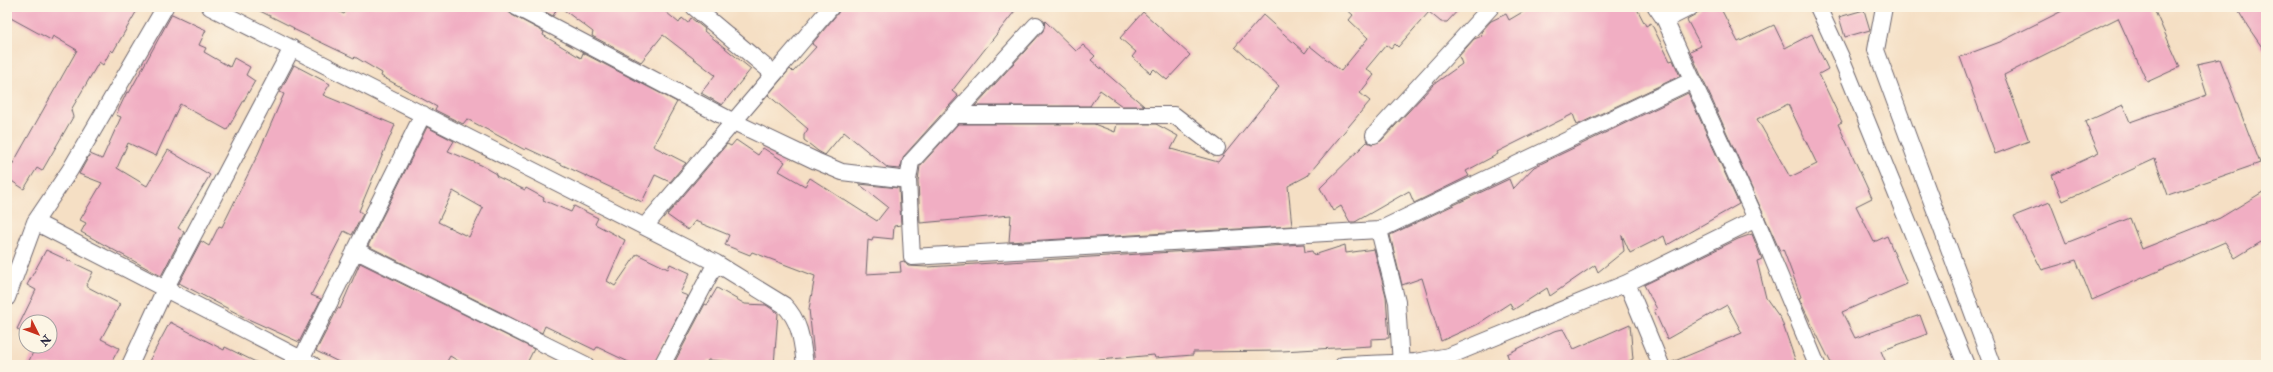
<svg xmlns="http://www.w3.org/2000/svg" width="2273" height="372" font-family="'IM FELL Double Pica',serif">
  <rect width="100%" height="100%" fill="#fcf5e5"/>
  <filter id="ink" filterUnits="userSpaceOnUse"><feTurbulence type="fractalNoise" baseFrequency=".025" numOctaves="2"/><feDisplacementMap in="SourceGraphic" scale="8" xChannelSelector="R" yChannelSelector="G"/><feConvolveMatrix kernelMatrix="1 2 1 2 8 2 1 2 1" color-interpolation-filters="sRGB"/></filter>
  <filter id="wash" filterUnits="userSpaceOnUse"><feTurbulence type="fractalNoise" baseFrequency=".012" numOctaves="4" result="noise"/><feDisplacementMap in="SourceGraphic" scale="16" xChannelSelector="R" yChannelSelector="G"/><feGaussianBlur stdDeviation="0.9" result="paint"/><feColorMatrix in="noise" values="0 0 0 0 0 0 0 0 0 0 0 0 0 0 0 0 0 1.4 0 .05"/><feComposite in="paint" operator="in"/></filter>
  <g filter="url(#wash)">
    <rect width="100%" height="100%" fill="#f5dfc4"/>
    <g id="blocks">
      <!-- building -->
      <path fill="#f1aec3" fill-rule="evenodd" d="M7,7H139L113,52L111,50L103,65L99,62L71,110L73,117L42,171L37,168L24,189L7,178V174L77,50L53,36L51,40L7,16Z
        M252,7H329L344,14L348,7H507L512,15L544,32L543,35L581,58L583,53L677,102L653,146L686,163L670,182L655,175L642,202L526,148L525,150L467,119L463,124L435,110L437,107L381,76L382,73L355,57L354,58L293,29L294,28Z
        M536,7H558L553,16Z
        M560,7H660L679,23L682,18L688,23L691,18L705,29L704,31L751,69L722,105L701,93L715,75L663,35L641,62L592,36L593,32Z
        M840,7H1018L952,91L958,96L904,156L900,169L888,168L844,132L825,155L818,151L804,140V135L808,129L768,95L790,69L793,72L816,47L812,44L838,13Z
        M1344,7H1461L1447,22H1441L1429,12L1398,47L1395,44L1391,49L1386,45L1366,69L1374,75L1360,93L1370,101L1307,176L1288,186L1292,226L1009,242L1011,215L920,223L918,181L920,166L958,124H1094L1115,132L1117,124H1156L1178,136L1171,149L1218,162L1279,86L1235,47L1263,15L1305,53L1310,46L1341,71L1368,38L1349,20L1353,15Z
        M1531,7H1636L1646,26L1651,23L1670,61L1673,60L1680,76L1577,125L1573,114L1497,152L1498,154L1466,171L1469,176L1414,203L1409,191L1355,222H1350L1341,206L1333,211L1320,188L1367,142L1372,144L1381,141L1434,84L1462,64L1459,56L1474,39L1482,36L1481,32L1491,21L1506,14L1509,20Z
        M1702,7H1720L1738,42L1774,25L1785,48L1812,34L1828,69L1819,74L1842,122L1838,124L1872,198L1856,206L1874,242L1887,236L1907,284L1842,312L1855,338L1920,315L1927,334L1881,351L1887,365H1832L1804,309L1799,298L1801,297L1783,249L1780,251L1690,51L1701,46L1687,20L1696,15ZM1788,104L1817,164L1790,177L1757,119Z
        M2070,7H2153L2180,67L2147,82L2118,18L2004,75L2029,141L1995,154L1960,57L2000,42Z
        M2236,7H2266V53L2248,27Z
        M1864,10L1870,30L1845,37L1839,17Z
        M1143,12L1190,55L1167,80L1154,69L1150,73L1132,57L1136,52L1120,38Z
        M172,14L206,30L199,45L206,48L204,52L230,67L234,58L250,67L246,75L255,81L227,130L180,104L156,156L128,143L117,168L147,186L168,150L210,175L178,228L184,232L161,276L81,232L86,223L80,220L102,183L79,174L90,154L102,159L121,117L116,115L127,92L129,93Z
        M1045,21L1076,51L1083,45L1095,56L1091,60L1144,106H1122L1100,90L1090,106H975L1043,31Z
        M2220,59L2260,163L2168,195L2155,159L2063,201L2052,175L2099,153L2085,122L2123,105L2130,122L2207,95L2197,64Z
        M294,65L330,84L323,95L395,125L359,211L363,214L352,235L344,231L311,295L321,299L299,342L246,318L179,283L201,241L209,246L219,226L222,227L258,154L284,94L280,92Z
        M1688,93L1739,204L1667,245L1664,236L1630,253L1622,235L1624,251L1598,272L1595,265L1550,296L1547,288L1513,310L1510,303L1476,325L1441,341L1422,278L1402,285L1390,235L1509,179L1513,189L1534,167Z
        M427,127L454,141L448,151L481,165L497,174L496,176L525,190L526,188L544,198L543,200L571,212L574,206L598,218L595,224L625,240L607,281L615,286L637,254L668,269L670,264L690,273L680,293L688,296L653,365H635L597,347L595,350L545,326L542,333L368,246ZM453,191L483,208L469,237L438,222Z
        M736,140L758,155L763,148L785,162L779,171L805,186L810,178L877,221L888,207L859,184L899,188L901,225L894,226L893,239L873,237L872,241L868,240L866,274L901,272L900,262L904,261L908,266L927,267L1304,244L1305,252L1312,251L1314,255L1345,245L1346,253L1374,249L1386,296L1389,338L1371,339V346L1282,351L1193,352V355L1155,358L1154,355L1046,365H815L809,309L815,276L752,252L750,255L725,245L729,235L695,221L688,230L667,215L727,144L731,146Z
        M2266,190V239L2235,258L2225,242L2092,300L2076,260L2042,270L2014,216L2050,202L2066,243L2130,218L2142,249L2220,218Z
        M1752,234L1762,259L1757,261L1766,298L1781,319L1797,365H1670V363L1742,333L1727,305L1667,339L1654,310L1657,309L1644,285L1738,239Z
        M46,250L93,272L86,286L120,304L101,339L119,348L110,365H27L36,346H50V322H26V333L17,329L36,290L27,285Z
        M360,263L534,349L526,365H465L450,356L445,365H345L316,351L338,308L340,309Z
        M717,288L745,304L766,305L778,313L774,365L708,360L706,365H673L705,304L707,305Z
        M170,322L224,350L225,347L262,365H147Z
        M1630,324L1633,359L1622,365H1511L1507,354L1554,331L1563,329L1574,349Z"/>
    </g>
  </g>
  <g filter="url(#ink)">
    <use href="#blocks" fill-opacity="0" stroke="#6c646b" stroke-width="1"/>
    <g fill="none" stroke-linecap="round" stroke-linejoin="round">
      <!-- minor casing -->
      <g stroke="#6c646b" stroke-width="18">
        <path id="minor" d="M210,7L716,263L784,305C801,322 802,342 805,365
          M516,7L734,122L816,161L842,172L908,180
          M694,7L774,74
          M1656,7L1665,20L1756,219L1817,365
          M1818,7L1840,55L1966,365
          M1884,7L1876,50L1992,365
          M1665,20L1691,7
          M1036,25L911,162L908,180L912,257L1379,230L1693,80
          M954,115H1174L1217,148
          M1374,135L1491,7
          M35,222L313,365
          M645,226L831,7
          M1379,230L1397,302L1401,365
          M355,250L586,365
          M1627,283L1661,365
          M7,298L35,222L70,170L165,7
          M293,362L295,356H303L423,114
          M130,365L165,289L292,48
          M662,365L716,263
          M1343,365L1415,362L1449,356L1627,283L1756,219"/>
      </g>
      <!-- minor -->
      <use href="#minor" stroke="#fff" stroke-width="16"/>
    </g>
  </g>
  <!-- margin -->
  <rect width="2273" height="372" fill="none" stroke="#fcf5e5" stroke-width="24"/>
  <!-- north arrow -->
  <g transform="translate(38 334) rotate(132)"><circle r="19" fill="#fcf5e5" stroke="#a5a1a1"/>
  <path d="M0-3L7 15L0 10L-7 15Z" fill="#c8321e"/>
  <text y="-6" font-size="11" font-weight="bold" text-anchor="middle" fill="#22223b">N</text>
  </g>
</svg>
